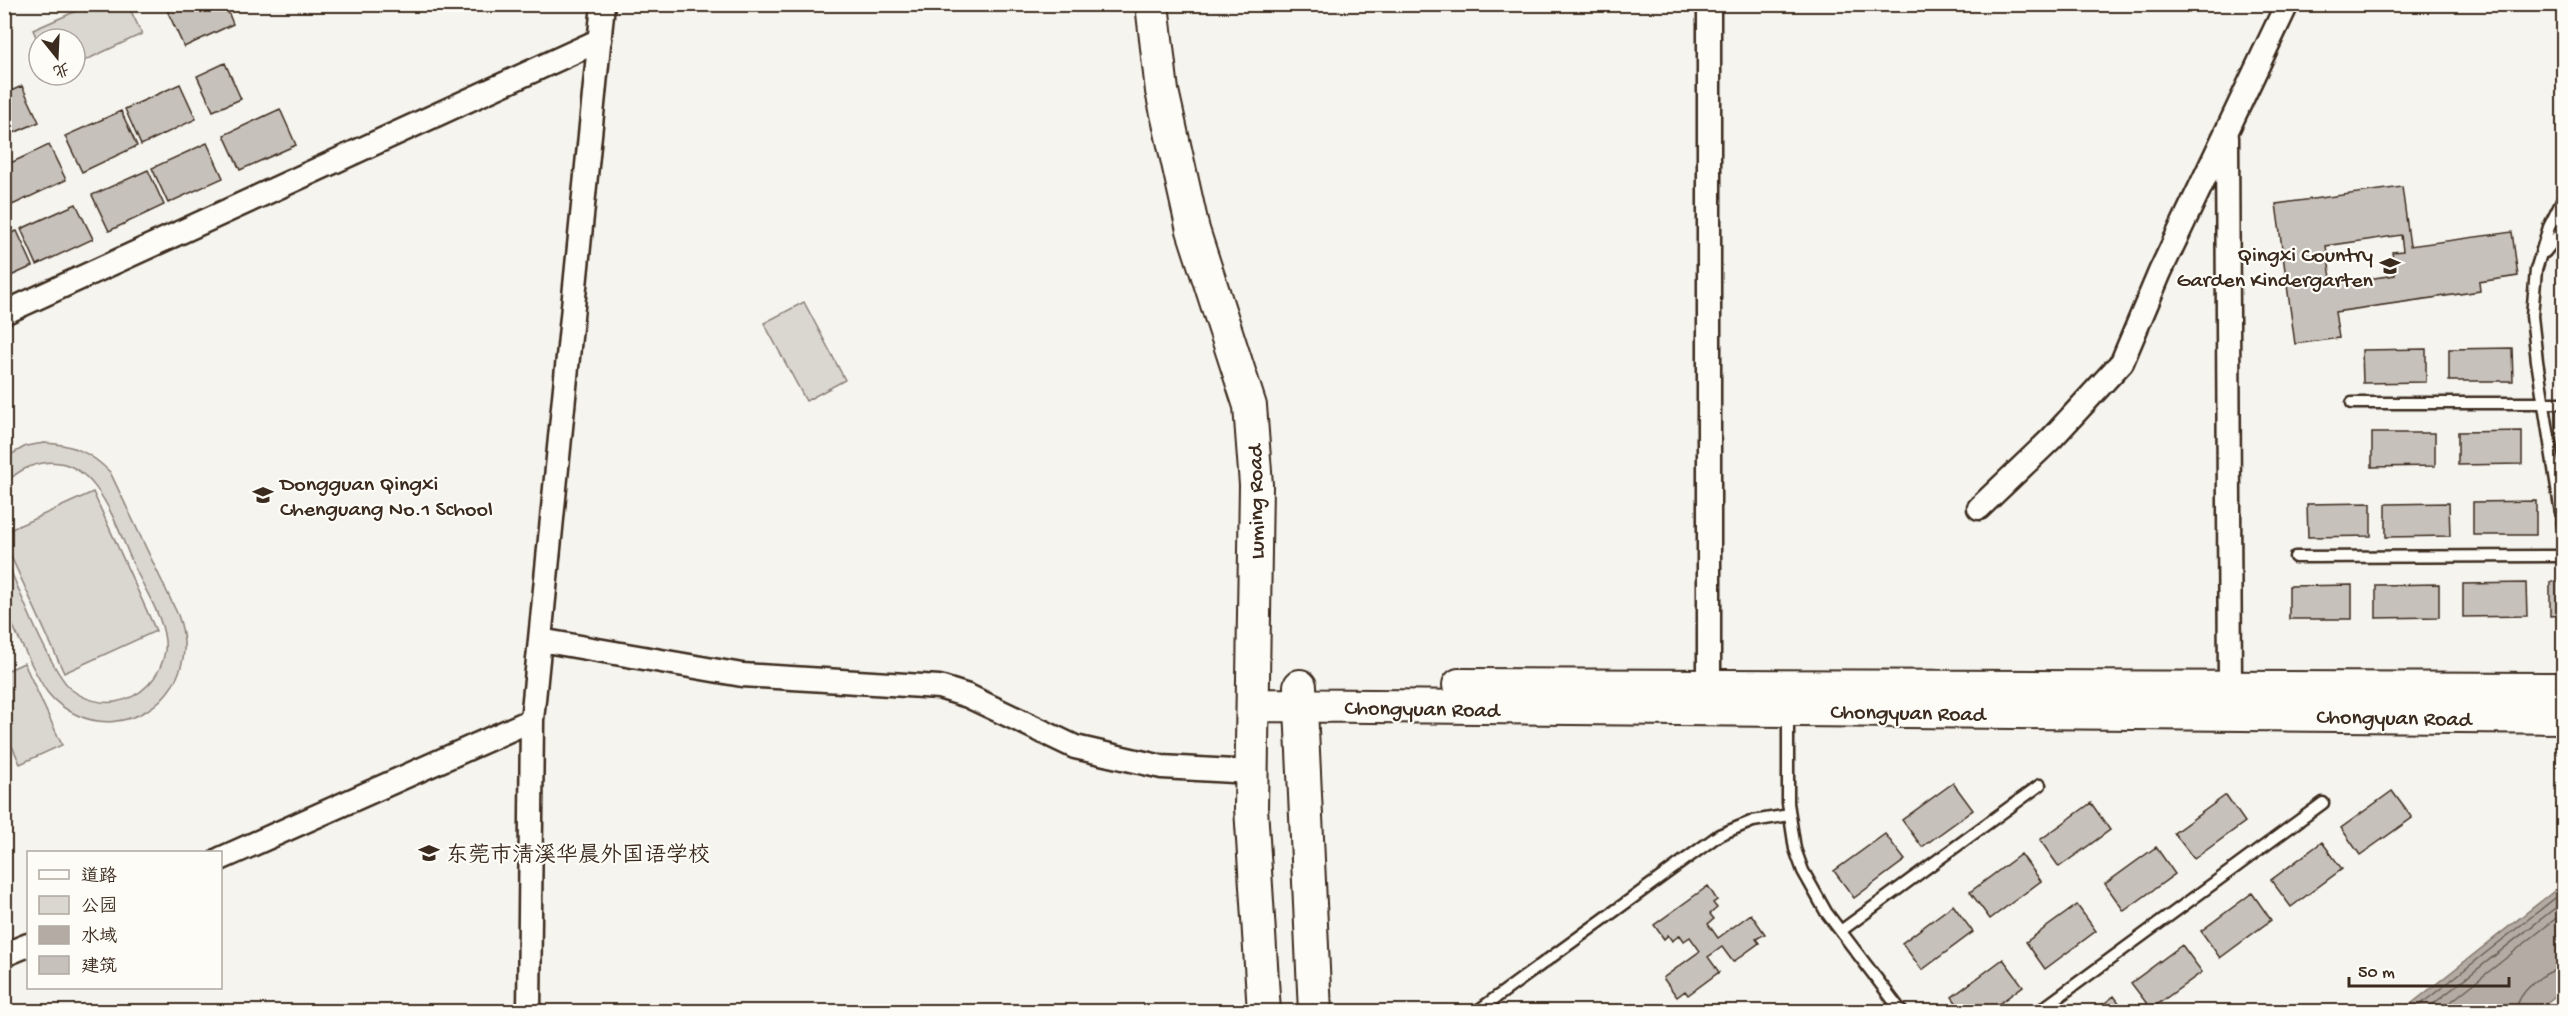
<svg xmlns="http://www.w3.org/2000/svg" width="2568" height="1016" font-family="'Gochi Hand','LXGW WenKai TC',sans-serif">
  <rect width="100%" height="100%" fill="#f5f4ee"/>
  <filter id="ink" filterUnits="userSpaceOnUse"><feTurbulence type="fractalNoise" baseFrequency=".0167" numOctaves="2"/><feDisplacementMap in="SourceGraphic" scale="12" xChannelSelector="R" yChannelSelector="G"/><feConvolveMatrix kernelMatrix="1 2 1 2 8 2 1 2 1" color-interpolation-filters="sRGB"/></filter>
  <g filter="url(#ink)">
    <!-- green -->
    <path fill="#dad6d0" stroke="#8a8077" stroke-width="1.5" d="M128,5L142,34L75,65V39H39V44L33,30L90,5Z
      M804,302L845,380L806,401L764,323Z
      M44,443C72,444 90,452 110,472L178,615C182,626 185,638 184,651C180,702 125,737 77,715C66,710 55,702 48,693C39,682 7,616 4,603C2,589 4,571 5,557C18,587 50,671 72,690C84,699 100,704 115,702C141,698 161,677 165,651C168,623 145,591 134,566C117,529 97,454 43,463C27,466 14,473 5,485V458L26,446Z
      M93,492L156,631L64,673L5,543V532Z
      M24,663L62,745L20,764L5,730L4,672Z"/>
    <!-- water -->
    <path fill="#b4aca4" stroke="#84786e" stroke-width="1.5" d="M2563,884V990L2536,1011H2402Z"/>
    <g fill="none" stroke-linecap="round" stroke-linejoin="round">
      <!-- shore -->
      <path stroke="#6b5e54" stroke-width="1.5" d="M2411,1012L2564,891
        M2423,1012L2564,901
        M2438,1012L2564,912
        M2516,1012C2517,992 2545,969 2564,969"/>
    </g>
    <!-- building -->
    <path fill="#c7c1bb" stroke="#3b2a1e" stroke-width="1.5" fill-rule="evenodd" d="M173,4H225L233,24L184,47L166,8Z
      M225,63L241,99L213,111L197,76Z
      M180,84L196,119L141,145L125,109Z
      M22,86L39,122L4,137V94Z
      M280,109L296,145L240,170L224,135Z
      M121,111L137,146L82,172L65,136Z
      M207,143L223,178L168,203L152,168Z
      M49,145L66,180L10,206L4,193V166Z
      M148,170L164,205L109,231L92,195Z
      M2402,187L2410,246L2512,232L2518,276L2479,282L2480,291L2335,312L2339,338L2295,344L2276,204ZM2401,235L2403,251L2392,252L2395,275L2332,284L2326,246Z
      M76,204L93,239L37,265L21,229Z
      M17,231L33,266L4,279V236Z
      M2512,348L2513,381H2449V349Z
      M2426,349V382L2363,383L2362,350Z
      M2522,431V464L2458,465V432Z
      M2372,433H2435V466L2372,467Z
      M2536,501V535H2473V502Z
      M2371,503V536L2308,537L2307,504Z
      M2449,503L2450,536L2386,537V504Z
      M2550,582H2564V615L2550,616Z
      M2526,583L2527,616L2463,617V584Z
      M2439,584V617L2376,618V585Z
      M2352,585V619H2289V586Z
      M1953,783L1973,810L1922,847L1902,820Z
      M2392,791L2412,818L2360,855L2341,828Z
      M2226,795L2245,822L2194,859L2174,833Z
      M2091,803L2110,830L2059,867L2040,840Z
      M1885,834L1905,860L1854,898L1834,871Z
      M2322,842L2342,869L2291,907L2271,880Z
      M2156,847L2175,874L2124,911L2105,884Z
      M2021,854L2041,881L1990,919L1970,892Z
      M1708,886L1717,900L1713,903L1717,908L1710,914L1714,919L1708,924L1718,938L1751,914L1765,934L1756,939L1759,943L1733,962L1722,947L1708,957L1719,972L1688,995L1685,991L1677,997L1663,978L1700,951L1690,937L1684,941L1680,935L1672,941L1668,935L1664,939L1654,925Z
      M2252,893L2271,920L2220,958L2201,931Z
      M1953,905L1973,932L1922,970L1902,943Z
      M2077,905L2096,931L2045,969L2026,942Z
      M2182,945L2202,972L2151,1009L2131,983Z
      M2003,959L2023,986L1988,1012H1963L1952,997Z
      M2114,996L2126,1012H2093Z"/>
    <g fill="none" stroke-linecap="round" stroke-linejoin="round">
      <!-- lane casing -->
      <g stroke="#3b2a1e" stroke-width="15">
        <path id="lane" d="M2564,197L2549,227L2536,270L2532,316L2537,361L2564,532
          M2545,252L2564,228
          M2352,403H2564
          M2295,557L2564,556
          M1788,713V803L1795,849L1803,871L1826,912L1902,1012
          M1842,930L2040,785
          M1476,1012L1719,835L1753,821L1789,815
          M2038,1012L2323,803"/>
      </g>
      <!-- street casing -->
      <g stroke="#3b2a1e" stroke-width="27">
        <path id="street" d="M2227,137L2230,688
          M4,313L600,40
          M1979,508L2051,439L2122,362L2160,272L2287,4
          M540,640L742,675L939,687L968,696L1075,747L1162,767L1251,772
          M1709,686V4
          M220,859L532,720
          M4,955L28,945
          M529,1012L532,720L603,4"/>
      </g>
      <!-- secondary casing -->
      <g stroke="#3b2a1e" stroke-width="36">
        <path id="secondary" d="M1152,4L1162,91L1193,230L1250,406L1256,485L1251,808L1264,1012
          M1459,685L2564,689
          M1300,686L1315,1012
          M1253,705L2564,717"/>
      </g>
      <!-- lane -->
      <use href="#lane" stroke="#fdfcf7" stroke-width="10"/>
      <!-- street -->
      <use href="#street" stroke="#fdfcf7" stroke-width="22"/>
      <!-- secondary -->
      <use href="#secondary" stroke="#fdfcf7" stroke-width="32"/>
    </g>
  </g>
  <!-- icons -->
  <defs>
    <g id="school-bare" transform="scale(1.62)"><path d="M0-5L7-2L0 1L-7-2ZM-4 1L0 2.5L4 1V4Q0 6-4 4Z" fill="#3b2a1e" stroke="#fdfcf7" stroke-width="2.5" paint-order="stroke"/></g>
  </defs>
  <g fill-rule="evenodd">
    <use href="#school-bare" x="2390" y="266"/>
    <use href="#school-bare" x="263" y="495"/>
    <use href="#school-bare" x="429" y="853"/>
  </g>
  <g text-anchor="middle" stroke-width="4.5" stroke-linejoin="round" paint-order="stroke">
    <!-- poi labels -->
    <g font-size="22" fill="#3b2a1e" stroke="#fdfcf7" text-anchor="start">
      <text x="2373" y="261" text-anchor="end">Qingxi Country<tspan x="2373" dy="25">Garden Kindergarten</tspan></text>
      <text x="280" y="490">Dongguan Qingxi<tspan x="280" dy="25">Chenguang No.1 School</tspan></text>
      <text x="446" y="861">东莞市清溪华晨外国语学校</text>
    </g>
    <!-- street labels -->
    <g font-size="22" fill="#3b2a1e" stroke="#fdfcf7">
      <text transform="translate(1254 502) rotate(-91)" y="8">Luming Road</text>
      <text transform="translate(1422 707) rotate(1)" y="8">Chongyuan Road</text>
      <text transform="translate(1908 711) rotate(1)" y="8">Chongyuan Road</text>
      <text transform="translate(2394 716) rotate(1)" y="8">Chongyuan Road</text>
    </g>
  </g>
  <!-- margin -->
  <rect width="2568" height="1016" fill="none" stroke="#fdfcf7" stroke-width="24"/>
  <rect x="12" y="12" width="2544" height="992" fill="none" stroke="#3b2a1e" stroke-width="2" filter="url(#ink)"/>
  <!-- legend -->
  <rect x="27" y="851" width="195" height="138" fill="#fdfcf7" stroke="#afa8a0" stroke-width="1.5"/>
  <rect x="39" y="870" width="30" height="9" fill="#fdfcf7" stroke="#afa8a0" stroke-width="1.5"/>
  <text x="81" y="881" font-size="18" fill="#3b2a1e">道路</text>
  <rect x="39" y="896" width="30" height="18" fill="#dad6d0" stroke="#afa8a0" stroke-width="1.5"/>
  <text x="81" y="911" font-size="18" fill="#3b2a1e">公园</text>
  <rect x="39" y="926" width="30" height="18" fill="#b4aca4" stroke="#afa8a0" stroke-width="1.5"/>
  <text x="81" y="941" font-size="18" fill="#3b2a1e">水域</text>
  <rect x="39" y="956" width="30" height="18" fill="#c7c1bb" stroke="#afa8a0" stroke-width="1.5"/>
  <text x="81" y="971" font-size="18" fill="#3b2a1e">建筑</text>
  <!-- north arrow -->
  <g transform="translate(57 57) rotate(162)"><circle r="28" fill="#fdfcf7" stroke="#afa8a0" stroke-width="1.5"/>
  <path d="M0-4.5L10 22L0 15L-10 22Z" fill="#3b2a1e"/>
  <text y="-9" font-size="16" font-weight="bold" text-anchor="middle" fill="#3b2a1e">北</text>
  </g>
  <!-- scale -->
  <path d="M2349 977v9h160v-9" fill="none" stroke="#3b2a1e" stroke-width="3"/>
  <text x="2358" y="977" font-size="18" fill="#3b2a1e" stroke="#fdfcf7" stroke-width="4.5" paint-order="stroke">50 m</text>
</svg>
